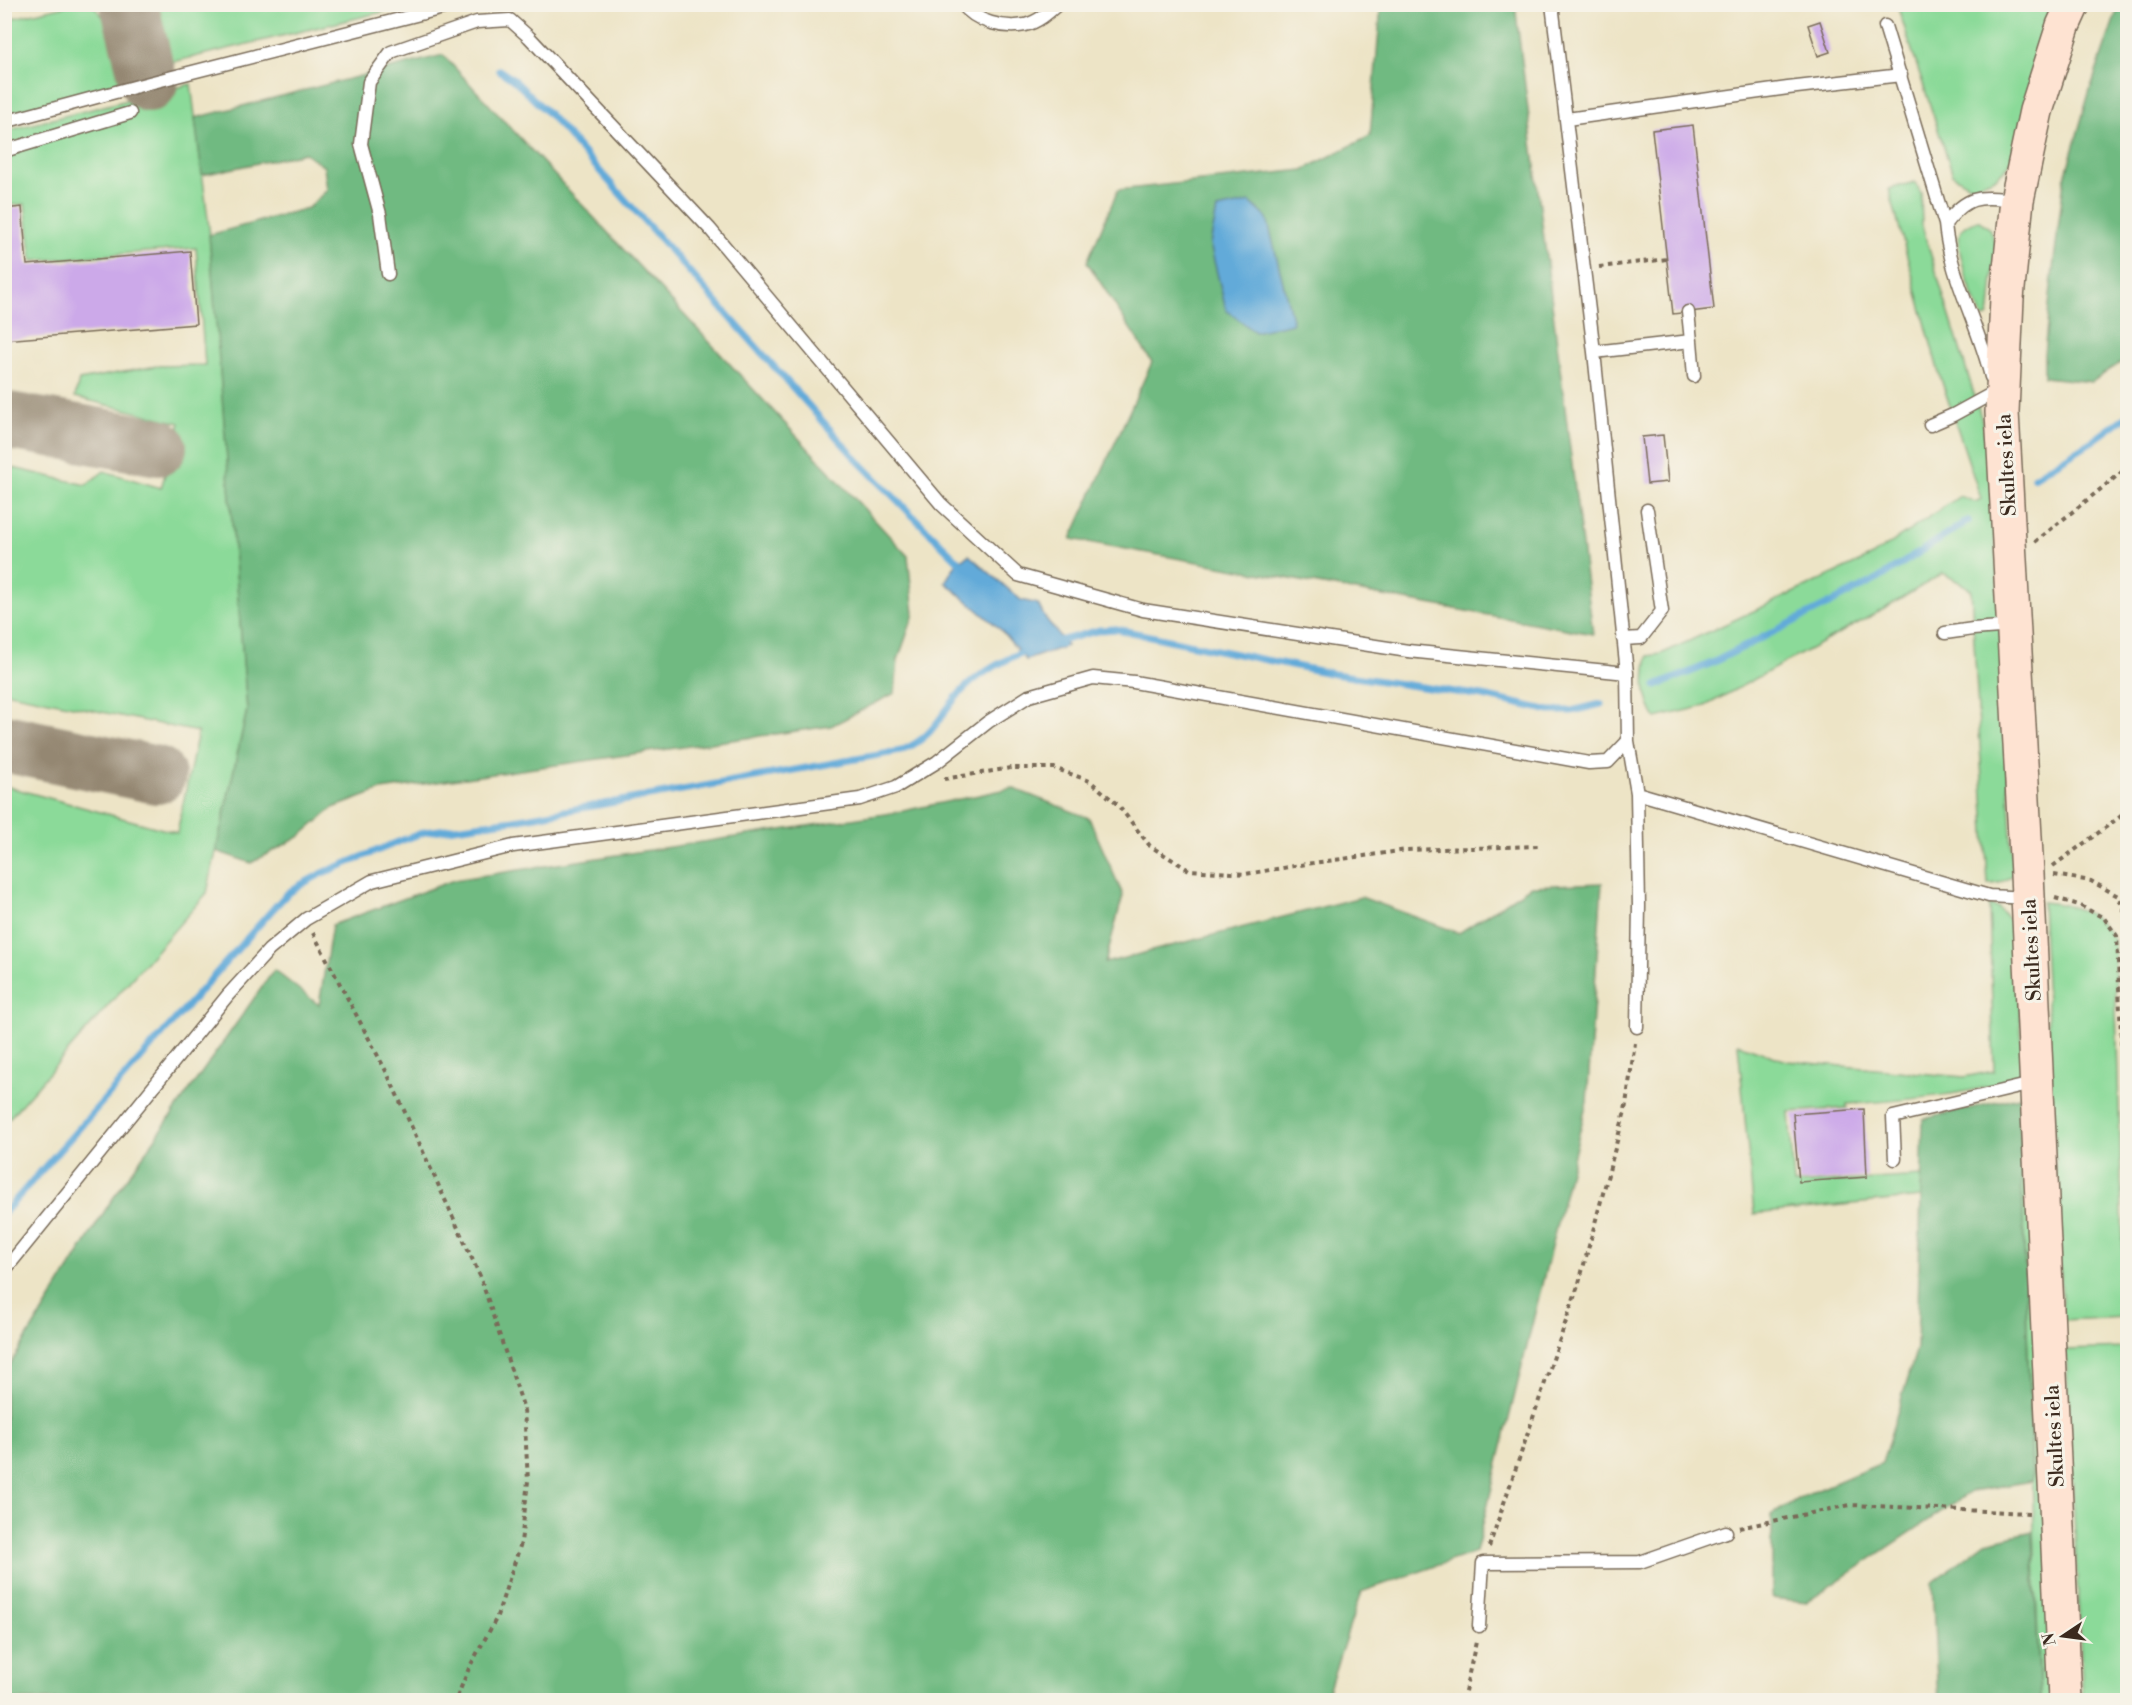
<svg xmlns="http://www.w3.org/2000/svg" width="2132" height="1705" font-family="'Libre Bodoni',serif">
  <rect width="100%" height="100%" fill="#f7f3e8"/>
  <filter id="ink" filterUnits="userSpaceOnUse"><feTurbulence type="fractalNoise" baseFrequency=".0167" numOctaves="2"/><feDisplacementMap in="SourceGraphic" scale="12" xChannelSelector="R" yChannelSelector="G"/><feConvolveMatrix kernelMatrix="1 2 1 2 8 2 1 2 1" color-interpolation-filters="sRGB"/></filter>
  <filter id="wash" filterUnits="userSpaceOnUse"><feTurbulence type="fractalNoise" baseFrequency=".008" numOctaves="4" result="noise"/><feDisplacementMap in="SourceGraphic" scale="24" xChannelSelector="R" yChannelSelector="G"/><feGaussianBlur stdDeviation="1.35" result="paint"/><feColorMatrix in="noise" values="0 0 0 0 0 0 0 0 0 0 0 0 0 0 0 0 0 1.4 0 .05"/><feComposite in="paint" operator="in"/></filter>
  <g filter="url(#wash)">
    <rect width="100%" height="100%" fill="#ede4c6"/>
    <!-- green -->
    <path fill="#8bda99" stroke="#63825c" stroke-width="1.5" d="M69,5H93L106,20L120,84L5,114V20Z
      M151,5V4L412,5L164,64Z
      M1897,5H2058L2010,164L1997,177L1972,187L1953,175Z
      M191,84L209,227L247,710L207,893L5,1123V786L177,833L198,732L5,692V466L86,485L104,471L161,488L180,423L75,397L79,380L157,366L205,365L196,248L32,261L25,204L5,206V131Z
      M1915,182L1921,193L1922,226L1981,417L1991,462L2013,874C2005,882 1999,884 1988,884L1971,589L1943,573L1884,609L1705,706L1656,718C1643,698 1644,679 1648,656L1661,654L1872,556L1960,496L1975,502L1981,499L1938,370L1889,189Z
      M1978,220L1989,228L1996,245L1990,309L1988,317L1984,318C1975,306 1954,247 1960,233C1964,224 1970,223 1978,220Z
      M2042,902C2072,904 2097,912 2114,939L2125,1317L2063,1320Z
      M1989,905L1999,908L2014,926L2024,1071C2003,1094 1882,1102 1847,1104V1108L1789,1112L1794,1184L1922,1176L1921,1197L1754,1214L1738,1044L1787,1061L1964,1077L1994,1071Z
      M2019,1097L2026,1102L2056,1700H2040Z
      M2127,1348V1700H2083L2066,1350Z"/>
    <!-- forest -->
    <path fill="#70ba81" stroke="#567250" stroke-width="1.5" d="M1381,5H1515L1593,634L1071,539L1152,362L1087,262L1118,190L1303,170L1370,136Z
      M2119,5H2128L2127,358L2092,382L2044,377V354L2052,277L2064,181L2089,93Z
      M443,55L908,556L914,614L898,660L895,693L831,726L381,790L333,808L299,837L251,863L216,851L247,710L209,235L308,208L327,190L324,167L305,153L202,175L195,118Z
      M1012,788L1089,818L1123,895L1105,963L1361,897L1459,933L1531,886L1602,883L1587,1102L1476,1552L1361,1592L1325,1700H5V1373L109,1204L274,970L319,1005L332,925L454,880L898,812Z
      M2019,1097L2032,1481L1972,1491L1807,1602L1772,1598V1515L1799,1498L1882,1463L1917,1348L1923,1119Z
      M2033,1531L2040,1700H1938L1932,1583L1986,1542Z"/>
    <!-- water -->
    <path fill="#62aad9" stroke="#4e6a7c" stroke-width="1.5" d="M1250,202L1267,218L1293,323L1255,332L1226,310L1210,244L1217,209Z
      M969,555L1021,600L1038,604L1044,616L1067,646L1026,660L1000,629L945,582L958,561Z"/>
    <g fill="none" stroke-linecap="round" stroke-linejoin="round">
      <!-- stream -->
      <path stroke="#62aad9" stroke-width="7" d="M499,70L515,81L549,114L859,462L964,567
        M2034,477L2094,440L2128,415
        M1056,642L1100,630L1116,629L1334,674L1483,696L1550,711H1572L1601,704
        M1656,686L1712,663L1878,579L1968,521
        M4,1213L273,909L287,894L302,884L323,873L403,840L425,832L514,820L901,751C935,736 937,719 959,694C976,675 998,664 1020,653L1028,650"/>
      <!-- taxiway -->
      <path stroke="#948772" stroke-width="58" d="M129,4L149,83
        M4,420L158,447
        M4,743L157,775"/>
    </g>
    <g id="blocks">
      <!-- building -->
      <path fill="#cca9e9" d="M1820,21L1830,52L1818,56L1808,25Z
        M1693,125L1714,309L1673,314L1652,130Z
        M22,207L27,265L190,251L196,324L4,340V209Z
        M1663,435L1668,482L1647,484L1642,437Z
        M1864,1109L1867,1177L1799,1182L1793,1114Z"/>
    </g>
  </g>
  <g filter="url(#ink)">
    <use href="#blocks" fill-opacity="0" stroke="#796b59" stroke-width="1.5"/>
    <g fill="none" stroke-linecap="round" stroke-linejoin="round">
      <!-- service casing -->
      <g stroke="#796b59" stroke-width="15">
        <path id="service" d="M962,4C976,22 1003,29 1025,25C1038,22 1048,13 1058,4
          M1552,4L1594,352L1627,673L1628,741L1637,793
          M1885,26L1945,224C1950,278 1979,325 1991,377
          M1567,119L1788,88L1901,75
          M4,122L149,83L459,4
          M4,151L130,113
          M1945,224C1969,193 1980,197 2017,200
          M388,274L380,214L361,144L369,82L391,52L477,22L510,20L529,37L710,229L941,504L1018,575L1143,610L1408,651L1627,673
          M1691,341L1694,376
          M1594,352L1691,341L1688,312
          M1930,425L1953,415L1995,392
          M1945,633L1973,629L2013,626
          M1623,639L1641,638L1662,611L1647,510
          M1637,1027L1639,906L1637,793L1989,896L2027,898
          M1895,1159L1893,1117L2036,1083
          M4,1271L228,995L269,950L306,919L372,881L513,846L860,799L896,787L937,762L988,722L1029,696L1093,678L1134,682L1589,763L1608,762L1628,741
          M1479,1626L1483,1563L1640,1562L1726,1532"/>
      </g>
      <!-- secondary casing -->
      <g stroke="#796b59" stroke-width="36">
        <path id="secondary" d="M2065,1700L2027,874L2002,412L2007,298L2017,200L2036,111L2063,26L2073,4"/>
      </g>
      <!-- path -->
      <path stroke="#796b59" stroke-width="4" stroke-dasharray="4.5 4.5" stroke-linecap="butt" d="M1599,267L1667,259
        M2035,542L2128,467
        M944,779L1011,768H1054L1090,781L1117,804L1150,846L1189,870L1246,874L1306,864L1407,850L1538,846
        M2053,866L2128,811
        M2054,875L2091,881L2118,896L2128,920
        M2055,898L2079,905L2104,918L2117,936L2128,1215
        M313,933L387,1073L480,1276L524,1409L528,1481L521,1543L496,1619L470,1666L457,1697V1700
        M2121,961L2128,974
        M1739,1528L1850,1505L2029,1513
        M1489,1547L1579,1283L1625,1111L1635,1043
        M1463,1700L1476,1642"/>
      <!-- service -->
      <use href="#service" stroke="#fff" stroke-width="12"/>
      <!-- secondary -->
      <use href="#secondary" stroke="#fee3d2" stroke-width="33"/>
    </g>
  </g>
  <g text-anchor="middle" stroke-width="6" stroke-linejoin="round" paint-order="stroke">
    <!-- street labels -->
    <g font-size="20" fill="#3b2a1e" stroke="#f7f3e8">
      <text transform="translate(2006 465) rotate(-93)" y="7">Skultes iela</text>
      <text transform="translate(2031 950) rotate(-93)" y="7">Skultes iela</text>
      <text transform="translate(2054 1436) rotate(-93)" y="7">Skultes iela</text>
    </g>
  </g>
  <!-- margin -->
  <rect width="2132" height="1705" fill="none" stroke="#f7f3e8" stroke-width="24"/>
  <!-- north arrow -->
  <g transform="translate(2063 1636) rotate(257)" stroke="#f7f3e8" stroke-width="4.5" paint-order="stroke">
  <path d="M0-4.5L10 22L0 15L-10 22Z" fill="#3b2a1e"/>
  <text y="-9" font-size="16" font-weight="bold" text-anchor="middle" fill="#3b2a1e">N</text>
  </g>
</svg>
